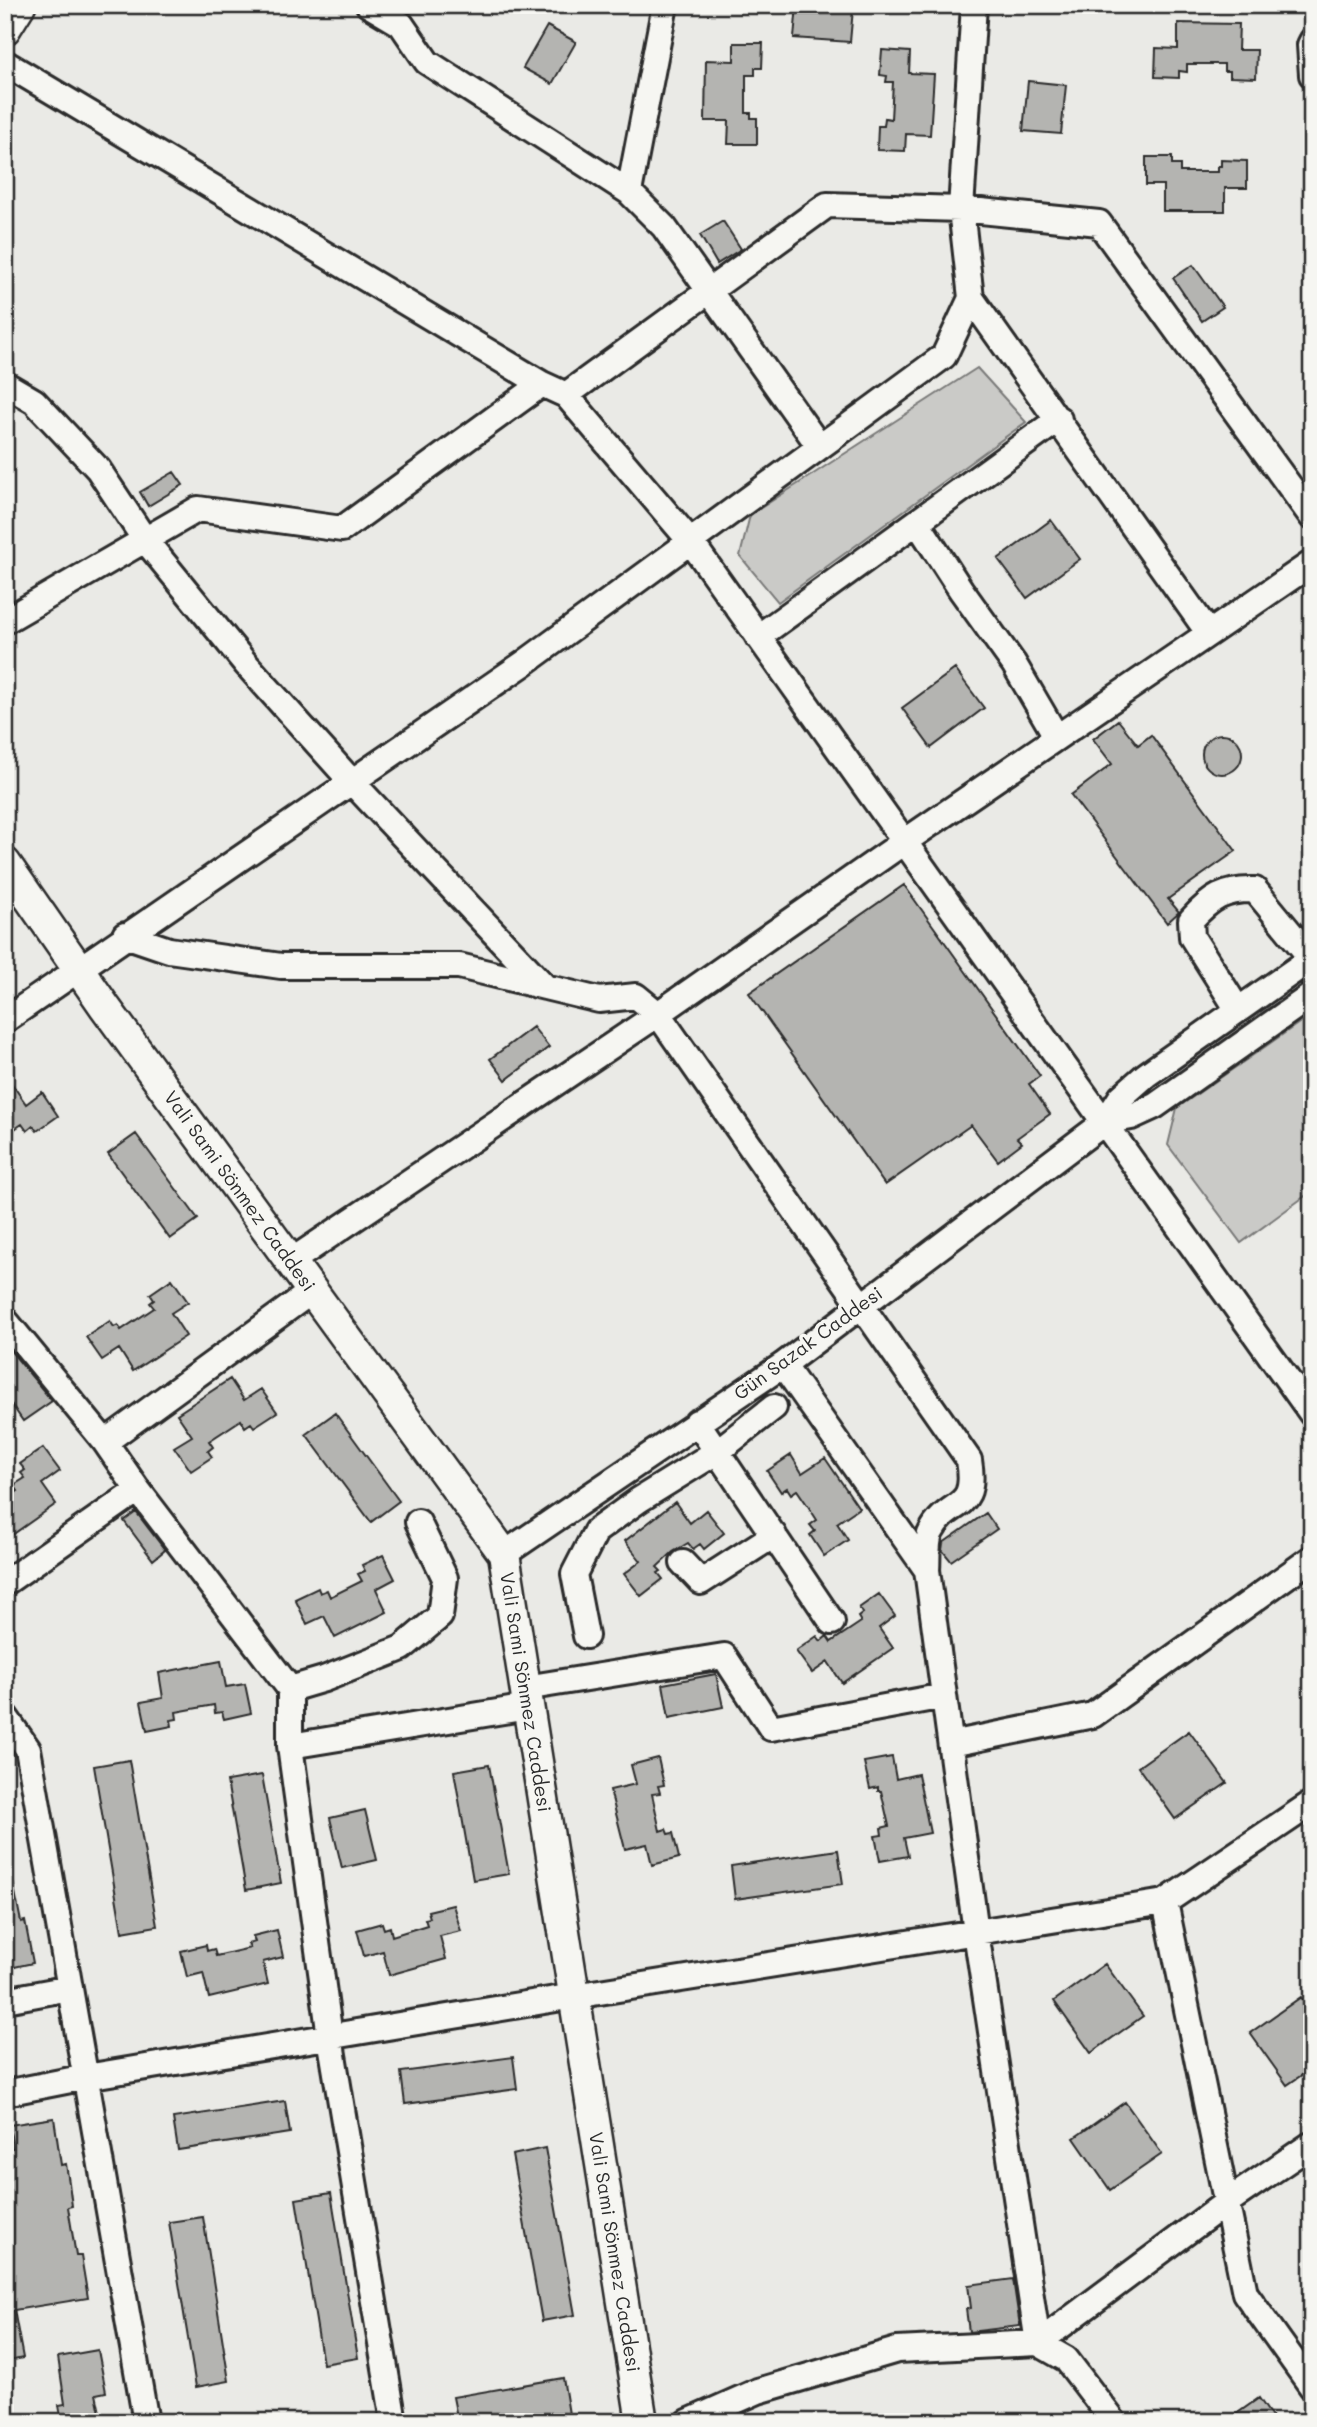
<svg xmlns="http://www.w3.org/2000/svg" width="1317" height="2427" font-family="Mali,sans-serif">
  <rect width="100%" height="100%" fill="#eaeae6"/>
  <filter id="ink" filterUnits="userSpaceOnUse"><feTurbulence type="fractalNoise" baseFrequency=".0143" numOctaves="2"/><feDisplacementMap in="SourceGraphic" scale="14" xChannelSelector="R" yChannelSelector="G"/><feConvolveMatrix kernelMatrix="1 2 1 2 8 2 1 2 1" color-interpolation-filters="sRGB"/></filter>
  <g filter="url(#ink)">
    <!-- green -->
    <path fill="#cacac7" stroke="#7a7a79" stroke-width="2" d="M977,368L1026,422L778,602L740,556L750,515Z
      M1312,1014V1191L1241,1243L1168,1145L1177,1108Z"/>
    <!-- building -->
    <path fill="#b4b4b1" stroke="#2b2b2b" stroke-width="2" d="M797,5L853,9L850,42L794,38Z
      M1178,23L1239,24L1238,50H1257L1256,78L1230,77V71H1224V64H1187V72L1179,71V78L1155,77L1156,48L1178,49Z
      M547,26L576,42L552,84L523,68Z
      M734,43H763L762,68H755V75H746V113H751V118H757V144H728L729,121H705L706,60L734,61Z
      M882,50L910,52L909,73L934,74L930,135L906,134L905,151L877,150L878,126H884L885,118L891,119L893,82H886L887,76L880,75Z
      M1028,81L1066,85L1061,134L1023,131Z
      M1146,157H1172V165H1180V172H1218V166H1221V160L1247,161V188H1225V211H1163V185H1146Z
      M723,221L741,249L717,264L700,235Z
      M1193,265L1223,307L1202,321L1173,278Z
      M174,472L183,485L148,506L140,492Z
      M1051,520L1080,559L1027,598L998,559Z
      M955,669L984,708L931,748L902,708Z
      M1118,720L1138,745L1151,735L1236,851L1168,899L1179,912L1167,923L1071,795L1112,764L1093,739Z
      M1202 754a20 20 0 1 1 40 0a20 20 0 1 1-40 0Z
      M904,885L1040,1076L1029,1084L1050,1114L1017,1138L1022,1143L998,1161L971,1125L885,1185L749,993Z
      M533,1027L549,1047L506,1080L490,1059Z
      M5,1074L26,1104L42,1092L58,1116L37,1131L33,1126L27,1131L22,1124L13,1130L5,1118Z
      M136,1134L198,1219L170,1239L108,1154Z
      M172,1279L188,1302L171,1313L186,1336L133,1371L119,1349L102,1360L86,1337L110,1321L114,1327L118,1325L121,1330L154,1308L150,1303L154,1300L150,1294Z
      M5,1344L52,1401L23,1421L5,1395Z
      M230,1379L244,1400L261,1389L277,1412L254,1427L251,1423L245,1427L241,1420L209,1441L213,1447L208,1451L212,1457L191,1471L174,1447L192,1436L177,1414Z
      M335,1413L399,1501L371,1522L306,1434Z
      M43,1448L60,1471L42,1484L56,1504L5,1540V1500L18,1491L14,1485L25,1478L21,1473L25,1470L20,1464Z
      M791,1455L802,1473L825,1458L859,1508L837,1523L848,1540L824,1556L810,1535L815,1531L810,1525L817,1520L808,1506L797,1490L791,1494L787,1488L781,1492L767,1471Z
      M675,1502L690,1523L706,1510L724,1533L704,1549L700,1544L693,1549L688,1543L673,1552L657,1567L661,1571L658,1573L663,1579L641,1596L624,1574L641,1561L625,1541Z
      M136,1512L165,1550L153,1560L124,1521Z
      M986,1513L997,1529L951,1561L942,1550L943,1543Z
      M383,1555L395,1579L376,1589L387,1612L335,1638L324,1616L307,1624L295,1599L318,1588L320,1593L327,1590L330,1597L362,1581L358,1574L365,1571L362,1565Z
      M879,1594L895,1616L879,1628L893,1648L842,1683L828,1662L812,1673L796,1651L817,1636L821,1641L827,1636L831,1642L861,1622L858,1617L863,1613L859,1608Z
      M221,1661L226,1687L245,1684L251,1713L224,1719L222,1712L215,1713L214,1705L176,1712L177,1719L171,1720L172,1726L147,1731L141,1702L163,1698L159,1673Z
      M716,1674L723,1707L669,1718L663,1684Z
      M1189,1731L1227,1783L1175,1819L1138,1767Z
      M892,1757L896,1779L918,1774L930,1833L904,1838L908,1856L880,1861L875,1836L882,1835L881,1828L889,1826L881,1791H878V1787L870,1789L864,1762Z
      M658,1758L664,1785L658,1786L660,1793L652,1794L660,1831L666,1829L668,1834L673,1833L679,1858L652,1865L647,1844L625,1849L610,1790L636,1784L631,1765Z
      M129,1760L157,1926L122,1932L94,1766Z
      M489,1765L509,1874L473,1880L454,1771Z
      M262,1775L281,1883L246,1890L227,1781Z
      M365,1810L377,1860L342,1868L330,1818Z
      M838,1850L843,1884L735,1899L731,1866Z
      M13,1882L21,1922L25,1921L33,1963L5,1969V1883Z
      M453,1905L461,1931L440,1936L446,1959L389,1975L383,1951L364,1956L357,1930L382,1923L384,1929L390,1927L392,1936L427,1925L425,1919L430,1918L428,1911Z
      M277,1930L283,1957L263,1962L268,1984L209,1998L203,1973L187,1977L181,1951L206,1945L207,1951L214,1949L216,1956L250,1948L248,1944L255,1942L253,1936Z
      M1105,1964L1143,2016L1091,2053L1054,2001Z
      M1301,1997L1312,2012V2068L1287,2085L1250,2033Z
      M513,2057L517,2089L405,2104L401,2072Z
      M285,2101L290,2133L178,2150L173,2118Z
      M1125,2102L1162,2154L1110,2190L1074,2138Z
      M54,2118L61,2165L66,2164L69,2183L72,2206L68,2207L76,2256H81L88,2298L14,2310L23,2358L5,2362V2149L13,2148L9,2125Z
      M545,2148L575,2315L542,2321L512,2155Z
      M331,2193L358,2358L323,2364L296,2199Z
      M203,2217L229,2381L196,2387L169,2222Z
      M1013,2279L1020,2326L969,2332L966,2309L971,2308L968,2285Z
      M98,2350L106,2392L96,2394L101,2417L62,2422L59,2405L65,2404L58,2357Z
      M563,2378L569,2414L526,2422H458L453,2397Z
      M1259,2398L1275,2422H1225Z"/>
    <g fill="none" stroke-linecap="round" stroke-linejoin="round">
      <!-- minor casing -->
      <g stroke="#2b2b2b" stroke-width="30">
        <path id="minor" d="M369,5L401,24L427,62L629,192L664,227L819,446
          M1312,41L1310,45L1312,75
          M5,63L542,384L566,395L691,542L1312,1414
          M629,192L665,5
          M971,298L1208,632
          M5,384L34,401L98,469L145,540L246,664L351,781L545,987L599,1000L636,996L658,1014L969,1460C978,1514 949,1497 931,1532C926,1541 928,1559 927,1570
          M566,395L827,205L961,209L1099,223L1312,517
          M917,522L961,590L1014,664L1056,736
          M5,621L198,509L342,529L542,384
          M758,637L1059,419
          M125,935L169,950L281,966H459L545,987
          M1238,1010L1192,937L1191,920C1211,898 1224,889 1255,890L1311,958
          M5,1020L523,664L944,356L971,298L961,209L974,5
          M1105,1122L1131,1117L1155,1106L1312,995
          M290,1262L648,1021L904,842L1312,563
          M5,1320L105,1442L138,1490L290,1689V1746L330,2037L394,2422
          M783,1365L927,1570L976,1932L1038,2343L1227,2202L1312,2144
          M697,1422L832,1622
          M105,1442L312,1291
          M504,1554L783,1365L1105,1122L1121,1097L1146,1075L1312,958
          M683,1563L701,1582L774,1535
          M5,1583L138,1490
          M586,1636L574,1574L596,1531L639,1500L718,1451L774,1407
          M525,1688L724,1656L771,1728L944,1696
          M290,1689L324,1679L402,1648L440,1616L445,1578L418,1522
          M5,1716L28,1749L146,2422
          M951,1744L1093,1715L1312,1558
          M290,1746L528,1707
          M1165,1902L1245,2293L1312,2387
          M5,2000L70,1988
          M5,2093L86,2077L574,1996L1165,1902L1312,1803
          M688,2422L758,2391L897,2350L1038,2343L1066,2359L1114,2422"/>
      </g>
      <!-- major casing -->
      <g stroke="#2b2b2b" stroke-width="35">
        <path id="major" d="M5,29L20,5
          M5,863L105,1007L504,1554L642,2422"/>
      </g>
      <!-- minor -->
      <use href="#minor" stroke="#f6f6f2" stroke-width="24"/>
      <!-- major -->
      <use href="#major" stroke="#f6f6f2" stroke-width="30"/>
    </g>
  </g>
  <g text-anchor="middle" stroke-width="7" stroke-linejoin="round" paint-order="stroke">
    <!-- street labels -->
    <g font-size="19" fill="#2b2b2b" stroke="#f6f6f2">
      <text transform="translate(240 1191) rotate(54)" y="7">Vali Sami Sönmez Caddesi</text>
      <text transform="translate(808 1343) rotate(-36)" y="7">Gün Sazak Caddesi</text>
      <text transform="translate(526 1692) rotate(81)" y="7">Vali Sami Sönmez Caddesi</text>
      <text transform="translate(615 2252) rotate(81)" y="7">Vali Sami Sönmez Caddesi</text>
    </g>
  </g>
  <!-- margin -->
  <rect width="1317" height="2427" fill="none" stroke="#f6f6f2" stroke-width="28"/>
  <rect x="14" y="14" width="1289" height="2399" fill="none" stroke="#2b2b2b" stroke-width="2.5" filter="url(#ink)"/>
</svg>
